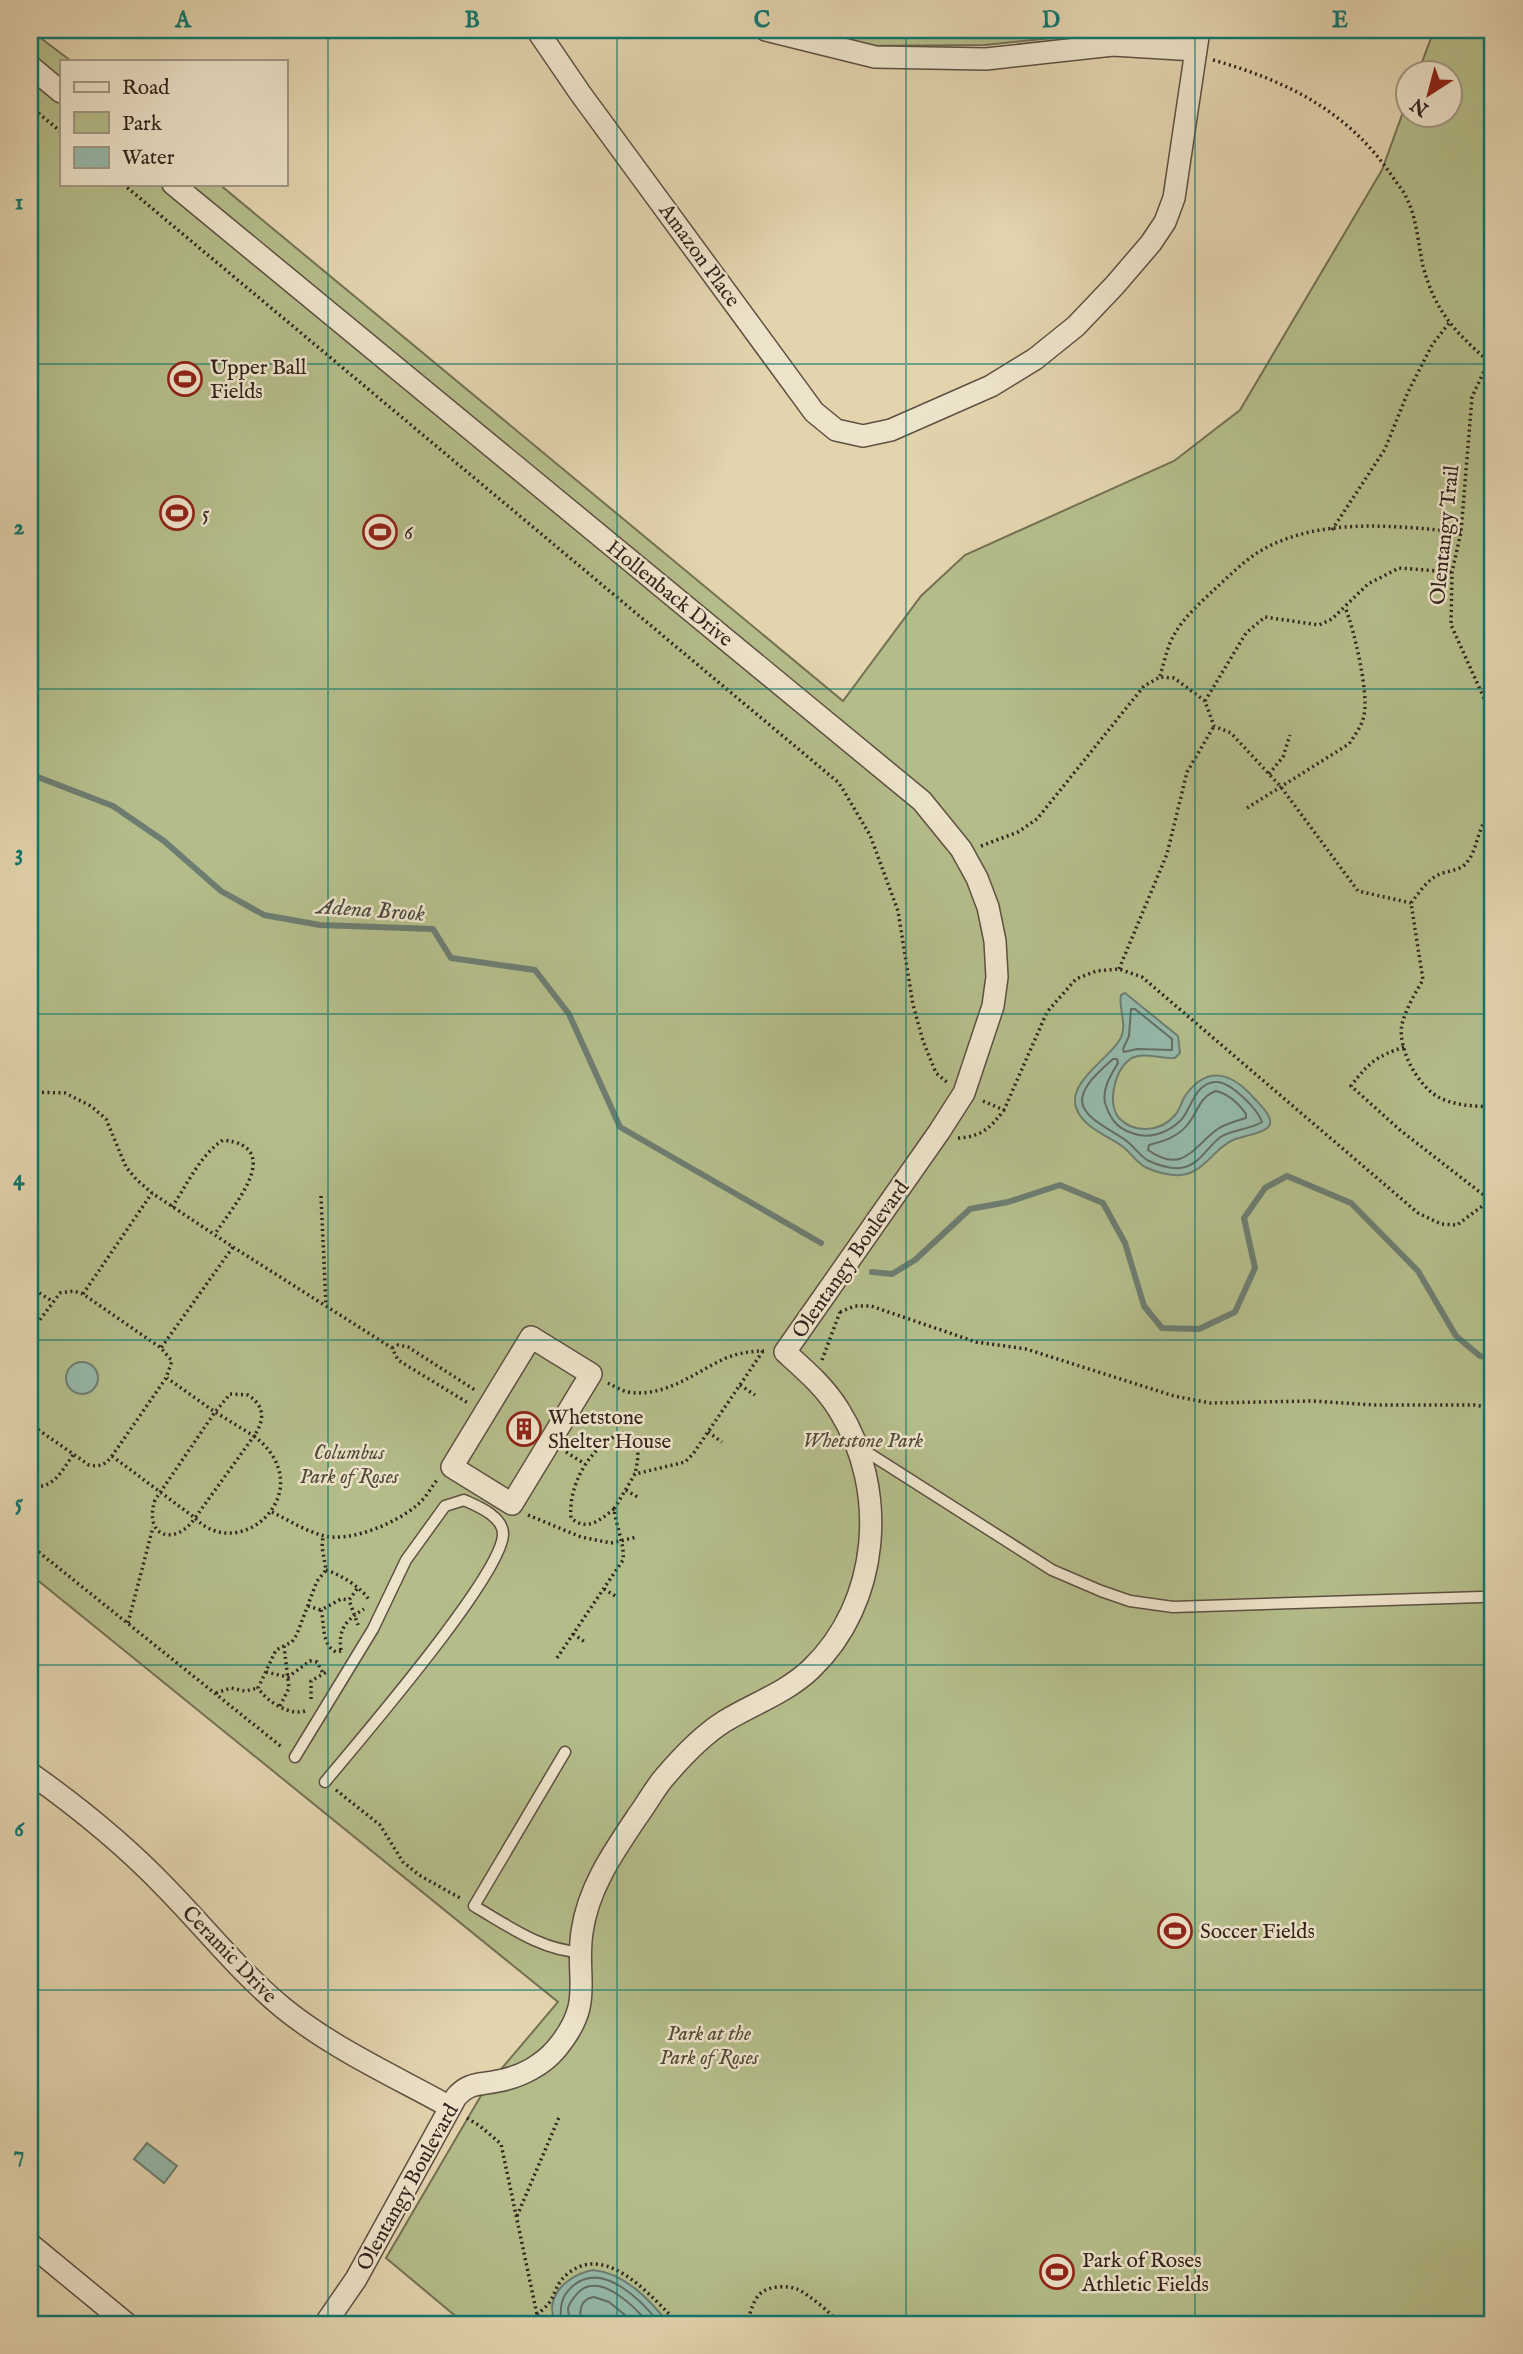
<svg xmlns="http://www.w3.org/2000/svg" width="1523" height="2354" font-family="'IM FELL English',serif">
  <rect width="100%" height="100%" fill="#e3d4ae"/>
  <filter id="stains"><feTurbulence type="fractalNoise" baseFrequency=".00286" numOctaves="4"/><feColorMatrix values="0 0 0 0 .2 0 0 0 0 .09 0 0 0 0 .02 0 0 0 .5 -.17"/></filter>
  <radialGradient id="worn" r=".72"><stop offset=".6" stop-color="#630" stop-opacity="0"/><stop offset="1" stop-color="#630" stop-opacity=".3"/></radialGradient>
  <!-- green -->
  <path fill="#b4bd8a" stroke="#737054" stroke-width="2" d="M30,30L71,61H61V184H219L843,701L921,596L965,555L1174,461L1240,410L1382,170L1407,101L1408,116H1450V74L1418,73L1434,30H1493V2324H465L386,2258L486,2087L558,2002L30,1574Z
    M802,30H1175L1092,34L985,45L860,46Z"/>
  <!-- water -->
  <path fill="#95b8a9" stroke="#6d7d71" stroke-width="2" d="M1125,993L1178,1036L1180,1053L1175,1058C1163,1059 1150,1054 1138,1056C1117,1059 1105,1102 1119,1118C1134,1134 1161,1132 1175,1115C1180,1110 1181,1102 1185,1096C1207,1065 1231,1072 1254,1098C1259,1104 1272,1115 1270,1124C1268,1133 1241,1136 1233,1140C1214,1148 1204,1173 1181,1175C1170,1176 1155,1172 1145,1167C1136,1162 1130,1152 1122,1146C1106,1135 1085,1128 1077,1110C1065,1084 1108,1059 1119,1041C1129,1026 1118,1010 1121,995Z
    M66 1378a16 16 0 1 1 32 0a16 16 0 1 1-32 0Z
    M147,2143L177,2166L164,2183L134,2159Z
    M593,2270C625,2273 650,2300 669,2324H554C554,2319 552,2312 552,2307C554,2286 576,2273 593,2270Z"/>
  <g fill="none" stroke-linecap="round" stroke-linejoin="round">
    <!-- shore -->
    <path stroke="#646e64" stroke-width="2" d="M1131,1009H1135L1172,1039V1050L1137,1049L1124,1052L1123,1049L1129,1036Z
      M1113,1059H1117L1118,1063C1111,1075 1102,1088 1105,1103C1110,1118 1116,1128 1132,1133C1148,1140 1168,1133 1181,1120C1192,1108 1194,1084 1215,1082C1230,1080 1258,1110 1262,1122C1251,1129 1235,1129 1222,1136C1208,1145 1200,1166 1180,1168C1170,1169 1158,1165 1149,1161C1141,1157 1136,1149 1129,1143C1117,1132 1083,1120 1082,1101C1082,1085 1102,1069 1113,1059Z
      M1216,1091C1228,1094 1239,1104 1246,1114V1118C1236,1121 1223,1124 1215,1131C1192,1149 1182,1174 1148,1150L1149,1145C1164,1141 1178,1137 1188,1124C1198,1112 1199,1097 1216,1091Z
      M561,2324C560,2308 560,2296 574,2285C604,2261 643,2302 660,2324
      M570,2324C570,2320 568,2312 568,2308C570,2302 576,2294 581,2290C603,2274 636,2308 649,2324
      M580,2324C580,2312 579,2299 594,2297L609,2302L636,2324"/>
    <!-- stream -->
    <path stroke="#6d7d71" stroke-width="6" d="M30,774L113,806L164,841L221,891L264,915L320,925L433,929L451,958L535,970L569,1014L620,1127L821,1243
      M872,1272L892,1274L915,1260L970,1209L1008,1202L1060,1185L1103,1203L1125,1243L1144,1306L1162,1328L1199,1329L1235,1312L1255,1268L1244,1218L1265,1188L1287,1176L1351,1203L1418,1271L1456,1336L1480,1356L1493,1358"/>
    <!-- lane casing -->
    <g stroke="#5e5042" stroke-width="13">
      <path id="lane" d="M859,1447L1052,1570L1101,1591L1130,1601L1173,1607L1481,1597
        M565,1752L474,1906C507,1925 542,1951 581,1952
        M295,1757L373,1629L406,1560L445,1506L464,1500C477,1506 503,1516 503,1534C503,1574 358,1742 325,1782"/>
    </g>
    <!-- street casing -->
    <g stroke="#5e5042" stroke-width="24">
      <path id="street" d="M537,30L580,93L814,412L836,430L863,436L891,430L991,386L1035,359L1076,326L1115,285L1151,243L1165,222L1174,198L1199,30
        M766,30L875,57L986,59L1113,45L1195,50
        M30,66L61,92
        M173,184L922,801L961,849L977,878L988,907L995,941L997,977L993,1006L964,1093L939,1132L785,1352C805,1370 825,1387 839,1410C889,1490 880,1603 811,1669C787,1692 753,1704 725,1721C704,1734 679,1760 663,1779C654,1790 647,1803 639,1814C614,1851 588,1888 582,1932C575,1981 595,2002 557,2048C543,2065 521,2077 498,2081C480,2085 469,2082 456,2097L356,2279L325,2324
        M531,1337L591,1374L512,1504L452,1467Z
        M30,1773C78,1807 126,1846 167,1889C205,1928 240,1972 282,2007C332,2048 394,2076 450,2107
        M30,2244L127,2324"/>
    </g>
    <!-- path -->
    <path stroke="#32241e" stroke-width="3.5" stroke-dasharray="2 3.5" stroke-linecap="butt" d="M1213,60C1287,81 1348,111 1392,176C1397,184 1404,191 1407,199C1417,219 1418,244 1423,266C1435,311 1454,331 1488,361
      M30,106L61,132
      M123,184L839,783L870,835L898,911L913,1005L923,1041L936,1073L948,1083
      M1493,352L1472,397L1461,532L1452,572L1451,625L1493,718
      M1332,530L1385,449L1408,392L1432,345L1449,323
      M1160,676C1164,663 1167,647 1174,635C1184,617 1201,602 1216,588C1229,576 1243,562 1257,553C1316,516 1395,526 1461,532
      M1205,701L1246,633L1265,617L1319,625L1332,619L1368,584L1399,568L1452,572
      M1269,774L1283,757L1290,735
      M1247,808L1349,744C1355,735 1362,726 1364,715C1369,693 1354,629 1345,607
      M1493,812C1477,824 1479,846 1468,861C1462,871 1448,870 1438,875C1427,880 1419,893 1411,903L1423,980C1415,993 1406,1009 1402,1024C1397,1048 1418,1087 1440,1098C1457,1106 1475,1106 1493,1107
      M981,846L1018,832L1037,819L1144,686L1160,677L1174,678L1205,701L1214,726L1231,733L1281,787L1358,891L1411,903
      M1119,969L1167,854L1187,772L1214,726
      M1404,1047C1377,1056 1368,1063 1351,1086L1400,1130L1490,1200
      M31,1092L65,1093L91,1106L106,1119L126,1167L136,1179L152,1193
      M983,1101L1004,1110L1047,1012L1076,979L1096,971L1119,969L1142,977L1418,1213L1441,1224L1457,1225L1493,1198
      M958,1138C982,1137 991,1127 1004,1110
      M321,1196L326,1306
      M172,1207C187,1185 200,1155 223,1140C287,1147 232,1207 215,1234
      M233,1247L392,1348L398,1360L468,1403
      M30,1287L52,1301
      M83,1294L152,1193L233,1247L161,1348
      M840,1312L855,1306H871L976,1342L1026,1349L1174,1396L1210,1403L1312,1401L1375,1405H1474L1493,1408
      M30,1333L60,1293L74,1291L83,1294L161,1348L172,1361L166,1378L112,1456C105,1465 100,1467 89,1465L30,1424
      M392,1348L398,1345L408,1347L475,1390
      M822,1360L840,1312
      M608,1383C614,1386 622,1391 628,1392C666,1398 695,1372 726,1358C739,1353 751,1351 764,1351
      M740,1385L755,1395
      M230,1394L248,1395C265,1406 265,1420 254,1436C323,1489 241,1566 195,1518C175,1547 143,1537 155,1500L215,1412Z
      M708,1432L722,1442
      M566,1452L585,1464
      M112,1456L195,1518L254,1436L215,1412L167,1378
      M30,1486C53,1490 61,1472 73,1455
      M626,1490L639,1498
      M614,1509C600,1520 587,1532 571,1518C568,1484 590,1447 621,1433C642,1439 639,1456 635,1474
      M272,1512C288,1520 304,1530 321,1535C348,1544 397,1523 417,1505C425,1499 431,1488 437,1480
      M528,1515L581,1537L611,1543L637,1537
      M30,1545L283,1748
      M326,1570C340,1574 362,1588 369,1600
      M357,1589L349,1600L358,1625
      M604,1589L617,1597
      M308,1606L321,1610
      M128,1623L153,1527
      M573,1634L585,1642
      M341,1650C338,1629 346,1620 364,1609
      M341,1651L336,1652C321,1644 325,1625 321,1610L341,1599L349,1600
      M557,1658L623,1560C625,1545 616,1526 614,1509L635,1474L685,1462L693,1454L763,1351
      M266,1672L288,1677L310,1661L317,1662L323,1673
      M216,1693L231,1688L245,1691L258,1688
      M311,1699V1681L328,1671
      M280,1706L289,1688L284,1646
      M305,1711C288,1716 267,1701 258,1688L276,1650L292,1642L297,1634L317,1581L326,1570L322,1547L323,1536
      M336,1790L380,1825L403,1862L419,1875L460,1898
      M467,2118L480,2126L501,2144L539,2324
      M517,2216L560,2115
      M537,2315C541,2311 546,2307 549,2303C557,2292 555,2283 570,2272C609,2243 654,2300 679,2324
      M747,2324C750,2314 752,2302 760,2294C767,2286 787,2285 797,2289C808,2294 833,2314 839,2324"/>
    <!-- lane -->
    <use href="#lane" stroke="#ede3ca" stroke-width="10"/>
    <!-- street -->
    <use href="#street" stroke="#ede3ca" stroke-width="21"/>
  </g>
  <!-- grid -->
  <path fill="none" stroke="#0f766e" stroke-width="2" stroke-opacity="0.55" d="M328,30V2324M617,30V2324M906,30V2324M1195,30V2324M30,364H1493M30,689H1493M30,1014H1493M30,1340H1493M30,1665H1493M30,1990H1493"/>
  <!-- icons -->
  <defs>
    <g id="stadium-ring" transform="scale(1.75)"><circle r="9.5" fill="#ede3ca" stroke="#8f2418" stroke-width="1.5"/><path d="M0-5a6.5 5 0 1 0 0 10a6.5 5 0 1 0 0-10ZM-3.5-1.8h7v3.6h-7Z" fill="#8f2418"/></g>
    <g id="building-ring" transform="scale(1.75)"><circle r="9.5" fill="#ede3ca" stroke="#8f2418" stroke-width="1.5"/><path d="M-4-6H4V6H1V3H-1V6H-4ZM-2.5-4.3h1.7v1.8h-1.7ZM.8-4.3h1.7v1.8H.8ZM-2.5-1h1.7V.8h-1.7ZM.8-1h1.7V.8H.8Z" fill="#8f2418"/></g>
  </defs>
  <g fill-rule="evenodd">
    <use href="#stadium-ring" x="185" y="379"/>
    <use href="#stadium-ring" x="177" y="513"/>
    <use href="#stadium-ring" x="380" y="532"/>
    <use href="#building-ring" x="524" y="1429"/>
    <use href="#stadium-ring" x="1175" y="1931"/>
    <use href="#stadium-ring" x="1057" y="2272"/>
  </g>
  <g text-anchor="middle" stroke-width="5" stroke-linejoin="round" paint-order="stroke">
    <!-- street labels -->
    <g font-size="21" fill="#32241e" stroke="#ede3ca">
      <text transform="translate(700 255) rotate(54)" y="7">Amazon Place</text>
      <text transform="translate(1444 535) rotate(-84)" y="7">Olentangy Trail</text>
      <text transform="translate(670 593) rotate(39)" y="7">Hollenback Drive</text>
      <text transform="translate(850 1259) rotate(-55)" y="7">Olentangy Boulevard</text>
      <text transform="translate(230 1954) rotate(46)" y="7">Ceramic Drive</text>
      <text transform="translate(407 2187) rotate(-61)" y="7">Olentangy Boulevard</text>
    </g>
    <!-- poi labels -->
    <g font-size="21" fill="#32241e" stroke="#ede3ca" text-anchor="start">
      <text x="210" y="374">Upper Ball<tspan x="210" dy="24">Fields</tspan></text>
      <text x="202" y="520">5</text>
      <text x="404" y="539">6</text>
      <text x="548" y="1424">Whetstone<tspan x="548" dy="24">Shelter House</tspan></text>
      <text x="1200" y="1938">Soccer Fields</text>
      <text x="1082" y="2267">Park of Roses<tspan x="1082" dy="24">Athletic Fields</tspan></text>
    </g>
    <!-- park labels -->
    <g font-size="21" font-style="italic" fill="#524a39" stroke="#ede3ca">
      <text x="863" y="1447">Whetstone Park</text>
      <text x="349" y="1459">Columbus<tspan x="349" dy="24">Park of Roses</tspan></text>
      <text x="709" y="2040">Park at the<tspan x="709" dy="24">Park of Roses</tspan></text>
    </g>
    <!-- water labels -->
    <g font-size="23" font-style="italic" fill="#4b4941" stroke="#ede3ca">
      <text transform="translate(371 909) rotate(4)" y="8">Adena Brook</text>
    </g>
  </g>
  <!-- margin -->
  <rect width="1523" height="2354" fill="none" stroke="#e3d4ae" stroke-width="77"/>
  <!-- legend -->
  <rect x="60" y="60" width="228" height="126" fill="#ede3ca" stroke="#a29785" stroke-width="2"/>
  <rect x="74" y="82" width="35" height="10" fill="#ede3ca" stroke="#a29785" stroke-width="2"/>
  <text x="122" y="94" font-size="21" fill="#32241e">Road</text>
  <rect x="74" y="112" width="35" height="21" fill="#b4bd8a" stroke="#a29785" stroke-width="2"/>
  <text x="122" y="130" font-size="21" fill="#32241e">Park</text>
  <rect x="74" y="147" width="35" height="21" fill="#95b8a9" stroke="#a29785" stroke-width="2"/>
  <text x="122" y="164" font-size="21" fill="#32241e">Water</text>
  <!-- north arrow -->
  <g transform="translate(1429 94) rotate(216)"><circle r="33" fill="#ede3ca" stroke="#a29785" stroke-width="2"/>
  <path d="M0-5L12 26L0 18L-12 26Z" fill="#8f2418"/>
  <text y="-10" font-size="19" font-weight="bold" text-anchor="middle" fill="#32241e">N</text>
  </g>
  <rect x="38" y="38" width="1446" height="2278" fill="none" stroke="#0f766e" stroke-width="2.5"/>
  <g font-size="23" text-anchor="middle" font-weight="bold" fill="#0f766e">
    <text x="183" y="27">A</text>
    <text x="472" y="27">B</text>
    <text x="762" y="27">C</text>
    <text x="1051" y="27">D</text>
    <text x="1340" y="27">E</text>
    <text x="19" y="209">1</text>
    <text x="19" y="534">2</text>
    <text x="19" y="860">3</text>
    <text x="19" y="1185">4</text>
    <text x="19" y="1510">5</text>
    <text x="19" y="1836">6</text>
    <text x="19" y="2161">7</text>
  </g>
  <rect width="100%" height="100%" filter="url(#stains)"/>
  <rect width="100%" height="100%" fill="url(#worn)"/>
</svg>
